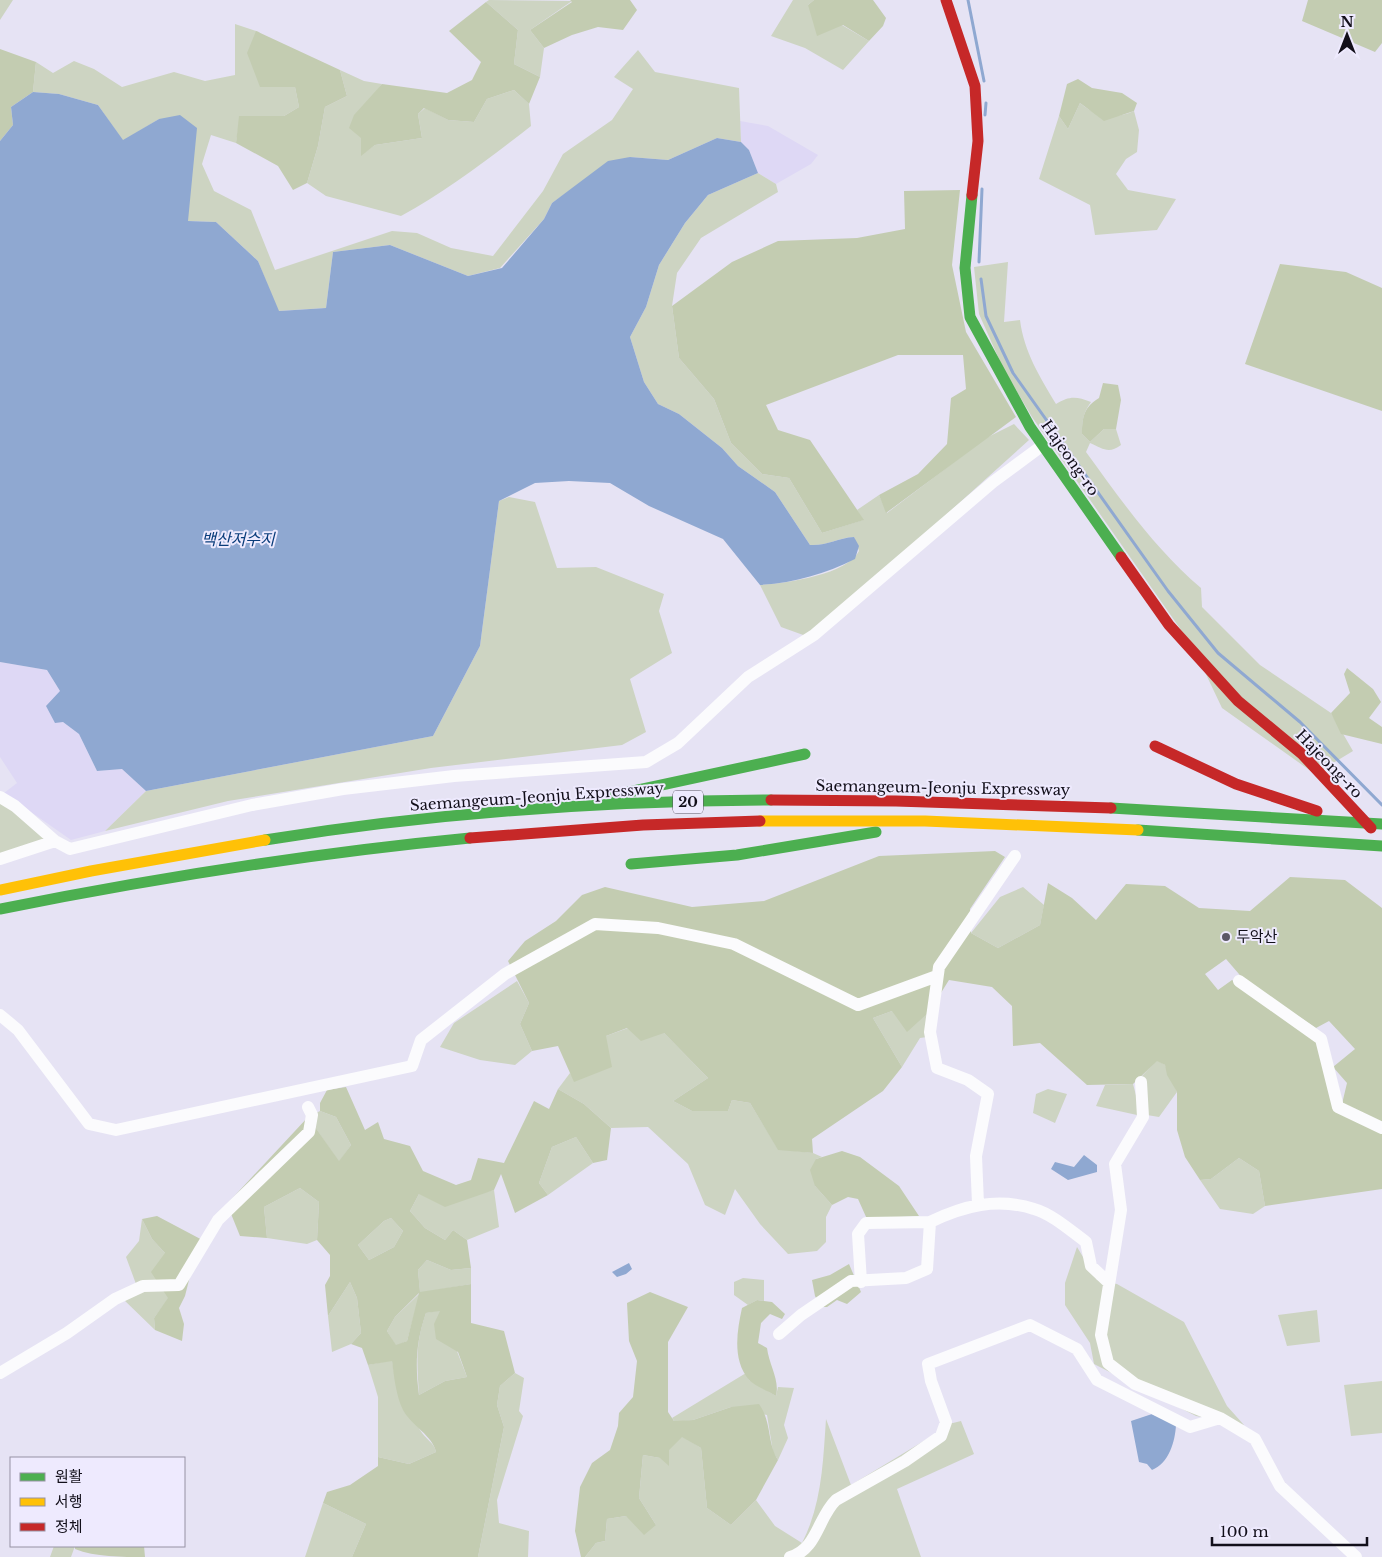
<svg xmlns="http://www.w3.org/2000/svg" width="1382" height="1557" font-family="'Libre Baskerville','Noto Sans KR',serif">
  <rect width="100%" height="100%" fill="#e6e3f4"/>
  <!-- built -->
  <path fill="#ded8f5" d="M740,121L768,126L818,155L811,164L776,184L758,173L749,150L741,142Z
    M0,662L47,670L60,691L63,722L79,734L97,771L122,769L146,791L105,831L71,840L4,793L17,783L0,757Z"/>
  <!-- green -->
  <path fill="#cdd4c2" d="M0,0H13L0,20Z
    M489,0L572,1L530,30L544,48L540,77L514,64L518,30L486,2Z
    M793,0H814L808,5L869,41L843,70L805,48L771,36Z
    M235,24L259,32L295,87L299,107L284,116H240L236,143L211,135L202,164L214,191L251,210L275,270L392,231L417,233L451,248L493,256L543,191L563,154L612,120L633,89L614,77L638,50L655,72L739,88L741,142L717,138L668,160L630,157L576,186L552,203L544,219L500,268L468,276L390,245L333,252L326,308L278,311L258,261L216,222L188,221L159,119L123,141L98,105L59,94L33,92L36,62L53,73L74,61L94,69L122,87L174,72L205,81L235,75Z
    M340,70L364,81L382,84L370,100L362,138L361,155L375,145L422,138L418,114L425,108L448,120L474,122L487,99L514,90L529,104L531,126C490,158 447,191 401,216L326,196L307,183L318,146L325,107L347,96Z
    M1080,103C1096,117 1114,120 1134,111L1139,130L1137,152L1126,159L1116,174L1128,190L1176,199L1157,230L1095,235L1090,205L1039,179L1059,116L1068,129Z
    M758,173L776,184L778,192L701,238L677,273L672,306L679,358L714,399L731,443L762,474L789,478L822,533L863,520L857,510L879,495L887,513L986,438L1014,424L1029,440L895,561L806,636L781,627L760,585C786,583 847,575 859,551L854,537C836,538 828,546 810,545L775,492L738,466L722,448L679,414L658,404L644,382L630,337L646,307L659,265L685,223L708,195Z
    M1008,262L1004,322L1020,320C1024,352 1040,377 1056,404C1069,396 1076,396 1091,402C1083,413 1082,421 1082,434L1090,442L1104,429H1116L1121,445C1109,454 1103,449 1090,443L1086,452C1121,500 1155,549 1201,588L1202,607L1260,665L1331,713L1353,751L1315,774L1222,708L1193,647L1032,417L1003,368L979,314L974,267Z
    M509,497L535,502L557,568L596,567L664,594L659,611L672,653L630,679L646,732L622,745L431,768L228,801L105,831L146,791L433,736L480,646L499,501Z
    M0,803L10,807L48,841L0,854Z
    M1023,887L1044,905L1040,925L998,948L971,933L1000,897Z
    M517,981L529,1003L520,1024L532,1051L515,1065L480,1060L440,1047L454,1023Z
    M892,1011L929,1012L927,1037L920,1038L902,1067L873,1018Z
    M628,1028L664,1033L708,1078L673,1101L692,1111H728L732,1100L750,1103L778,1149L813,1153L822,1157L816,1159L815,1186L832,1205L826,1217V1242L817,1251L788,1254L760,1224L735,1189L725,1215L705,1205L688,1164L648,1127L611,1128L584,1104L558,1089L570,1073L575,1081L606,1036Z
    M1157,1060L1165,1065L1177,1092L1159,1117L1147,1115V1093L1142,1076Z
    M1133,1084L1137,1099V1115L1096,1106L1105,1085Z
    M1048,1089L1067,1094L1055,1123L1033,1113L1036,1094Z
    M320,1111L336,1117L351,1145L339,1162L308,1117Z
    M576,1137L593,1163L548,1195L539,1183L552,1147Z
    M1239,1158L1259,1171L1265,1206L1253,1214L1220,1209L1200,1180L1211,1179Z
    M300,1188L319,1202L317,1240L307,1244L267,1238L264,1207Z
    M494,1190L499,1227L467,1240L453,1230L445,1240L425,1228L410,1211L419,1194L471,1196Z
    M391,1218L403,1231L394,1247L369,1260L358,1245L384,1221Z
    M142,1219L152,1239L165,1253L169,1298L154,1318L155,1330L123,1299L136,1284L126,1257L139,1241Z
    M1077,1247L1097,1280L1117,1284L1184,1322L1227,1406L1244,1425L1196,1416L1094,1364L1090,1343L1065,1305V1283Z
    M427,1260L451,1270L471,1268V1284L420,1293L407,1341L396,1346L387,1331L395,1317L420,1293L418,1270Z
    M743,1278L764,1280V1301L757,1300L748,1305L734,1295V1282Z
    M350,1282L357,1298L361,1333L351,1344L332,1352L328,1316Z
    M441,1310L467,1377L445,1381L419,1395C417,1363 415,1344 426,1313Z
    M1317,1310L1320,1342L1287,1346L1278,1315Z
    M392,1360C395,1385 407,1409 420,1430C425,1439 434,1442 436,1452L409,1464L378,1457V1397L368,1365Z
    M515,1373L524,1378L519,1411L523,1416L497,1500L499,1523L529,1531L528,1557H478L504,1427L497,1405L500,1386Z
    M746,1373L749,1380L776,1396L778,1387L794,1388L784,1425L788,1438L778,1460L773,1452L767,1415L731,1407L693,1420L675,1422L672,1418Z
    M1382,1381V1433L1351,1436L1344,1385Z
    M826,1419L851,1485L937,1433L942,1422L953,1423L961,1421L974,1454L897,1489L921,1557H585L596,1543L605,1541L607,1519L626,1516L656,1525L639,1498L643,1455L660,1458L682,1436L701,1448L707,1508L731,1525L756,1500L775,1526L802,1543C822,1504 823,1462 826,1419Z
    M323,1503L366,1524L352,1557H305Z
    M54,1546H75L71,1557H50Z"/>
  <!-- forest -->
  <path fill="#c3ccb1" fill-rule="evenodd" d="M570,0H630L637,10L623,30L598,27L572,35L544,48L530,30L572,2Z
    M814,0H873L886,18L883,26L869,41L843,25L817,36L808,5Z
    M1308,0H1382V43L1375,52L1302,21Z
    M486,2L518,30L514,64L540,77L529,104L514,90L487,99L474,122L448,120L424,108L418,114L422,138L375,145L361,156V138L349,128L354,115L382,84L447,93L472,80L481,62L449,31Z
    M256,31L340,70L347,96L325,107L318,146L307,183L293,190L278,166L236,143L239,116H284L299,107L295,87H260L247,53Z
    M0,49L36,62L33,92L11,107L13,125L0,141Z
    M1078,79L1092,88L1122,93L1137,103L1134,111L1104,121L1080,103L1068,129L1059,116L1067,84Z
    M960,190L952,265L966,332L1016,417L886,513L879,495L918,474L947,444L951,398L966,389L963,355H898L766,405L778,430L810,440L864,520L822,533L789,478L762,474L731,443L714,399L679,358L672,306L732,262L778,241L857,238L905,229L904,191Z
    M1280,264L1346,272L1382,288V411L1245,364Z
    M1103,383L1118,385L1121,400L1116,429H1104L1090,442L1082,434C1082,417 1084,407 1099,398Z
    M1347,668L1373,689L1381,702L1369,718L1382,727V744L1341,734L1331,713L1350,693L1344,674Z
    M995,851L1005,857L970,909L971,933L998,948L1040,925L1048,883L1072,898L1096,920L1126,884L1165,886L1199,908L1250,911L1290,877L1345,880L1382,908V1124L1342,1104L1347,1083L1333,1067L1355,1049L1329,1021L1316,1028L1245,981L1226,959L1205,974L1218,990L1232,980L1317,1041L1333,1109L1382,1133V1189L1265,1206L1259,1171L1239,1158L1211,1179L1200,1180L1185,1157L1177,1130V1092L1167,1075L1165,1065L1157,1061L1133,1084L1087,1085L1040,1043L1013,1046L1012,1006L992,987L949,980L929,1012L907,1032L892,1011L873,1018L902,1067L883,1091L812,1139L813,1153L778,1150L750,1103L732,1100L728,1111H692L673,1101L708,1078L664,1033L641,1041L627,1028L606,1036L612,1067L574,1082L558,1046L532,1051L520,1024L529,1003L508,961L525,941L556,921L582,895L605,887L692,907L764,901L879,856Z
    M346,1087L365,1130L378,1122L384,1139L410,1146L423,1171L456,1185L471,1180L478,1158L504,1163L534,1101L549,1109L558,1089L584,1104L611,1128L607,1160L593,1163L576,1137L552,1147L539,1183L548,1195L515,1213L501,1174L494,1190L445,1207L419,1194L410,1211L425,1228L445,1240L453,1230L467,1240L471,1268L451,1270L427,1260L418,1270L420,1292L471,1284V1323L504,1331L515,1373L500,1386L497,1405L504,1427L478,1557H352L366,1524L323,1503L327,1492L350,1485L378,1466V1457L409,1464L436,1452C433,1436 411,1425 403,1410C396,1396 394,1376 392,1361L368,1365L362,1348L351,1344L361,1333L357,1298L350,1282L328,1316L325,1285L330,1276V1255L317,1240L319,1202L300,1188L264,1207L267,1238L240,1236L227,1204L308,1117L339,1161L351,1145L336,1117L320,1111V1103L327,1090ZM391,1218L403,1231L394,1247L369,1260L358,1245L384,1221ZM419,1293L407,1341L396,1345L387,1331L395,1317ZM440,1311L434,1324L436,1339L458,1352L467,1377L445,1381L419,1395C415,1365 416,1342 426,1313Z
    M842,1151L860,1157L899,1186L919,1216L867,1219L858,1199L848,1197L832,1205L815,1186L810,1170L816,1159Z
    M157,1216L208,1243L190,1276L185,1296L179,1308L184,1324L182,1341L155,1330L154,1318L168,1298L151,1272L165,1253L152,1239L142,1219Z
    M849,1264L861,1292L847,1304L837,1300L827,1307H821L815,1296L812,1280L830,1275Z
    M650,1292L688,1307L668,1342V1412L674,1421L693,1420L731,1407L759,1404C772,1422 767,1443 778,1460L756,1500L731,1525L707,1508L701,1448L682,1437L669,1450V1466L660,1458L643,1455L639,1498L656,1525L644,1535L626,1516L607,1519L605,1541L596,1543L585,1557H581L575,1531L580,1487L592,1463L610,1450L618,1426L619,1413L633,1397L637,1361L629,1341L627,1303Z
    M757,1300L772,1302L785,1314L782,1319L770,1314L761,1323L758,1343L767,1348C769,1365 780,1380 776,1396C768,1391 755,1386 749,1380C732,1360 737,1331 742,1308Z
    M75,1546H144L145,1557C122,1557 95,1557 75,1549Z"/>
  <!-- water -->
  <path fill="#8fa8d1" d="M33,92L59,94L98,105L123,140L159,119L180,115L197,128L188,221L216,222L258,261L279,311L326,308L333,252L390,245L468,276L502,268L544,219L552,203L608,161L630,157L668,160L717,138L741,142L749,150L758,173L708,195L685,223L659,265L646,307L630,337L644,382L658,404L679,414L722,448L738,466L775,492L810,545C827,546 837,538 854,537L859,546L855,559C825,574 794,583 760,585L723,539L649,506L610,483L569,481L535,483L499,501L480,646L433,736L146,791L122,769L97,771L79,734L63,722L55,723L46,706L60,691L47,670L0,662V141L13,125L11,107Z
    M1084,1155L1097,1165V1172L1068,1180L1051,1169L1055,1162L1074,1167Z
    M629,1263L632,1269L626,1274L617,1277L612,1272Z
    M1152,1414L1176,1425C1175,1442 1169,1463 1152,1470L1147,1464L1139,1462L1131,1421Z"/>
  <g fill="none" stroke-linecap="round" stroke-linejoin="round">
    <!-- stream -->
    <path stroke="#8fa8d1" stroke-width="3" d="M968,0L984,81
      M985,115L986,103
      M979,262L982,189
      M981,279L986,316L1013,373L1168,591L1218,653L1300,722L1382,805"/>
    <!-- street -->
    <path stroke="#fbfbfd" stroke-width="12" d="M0,797L15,806L55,841
      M0,859L55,841L70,849L252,805L343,789L454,776L646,762L678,743L748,677L814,635L993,482L1043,445
      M1239,981L1321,1039L1338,1107L1382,1128
      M0,1015L18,1030L89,1124L116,1130L412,1066L421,1040L505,974L595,924L658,928L734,944L858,1005L937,976
      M1141,1082L1143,1117L1115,1164L1121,1210L1101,1335L1108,1363L1135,1384L1220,1418L1255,1439L1280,1486L1356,1557
      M978,1204L976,1156L988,1094L968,1080L937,1068L930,1032L939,967L1015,856
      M861,1282L858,1234L866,1223L930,1222
      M779,1334L801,1315L851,1281L906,1278L927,1269L930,1222C963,1206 997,1197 1034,1209C1052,1214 1071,1231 1086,1242L1091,1266L1108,1282
      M0,1373L67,1333L115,1299L143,1286L179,1285L218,1220L309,1132L312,1115L308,1107
      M790,1557C817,1550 818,1517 836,1500L905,1461L941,1436L946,1422L931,1381L928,1364L1030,1325L1077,1349L1097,1380L1190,1427L1220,1418"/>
    <!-- fast -->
    <path stroke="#4caf50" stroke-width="11" d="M972,195L965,268L970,317L1030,427L1121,557
      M615,795L805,754
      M1111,808L1382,824
      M1138,830L1382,846
      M265,840C432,813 602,801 771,800
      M631,864L737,855L876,832
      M0,909C156,878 312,853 470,838"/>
    <!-- slow -->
    <path stroke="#ffc107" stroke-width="11" d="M760,821H925L1138,830
      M0,890L91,871L265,840"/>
    <!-- jam -->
    <path stroke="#c62828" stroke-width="11" d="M946,0L975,86L978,141L972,195
      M1121,557L1169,625L1238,701L1302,754L1371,828
      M1155,746L1236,784L1317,811
      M771,800L896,801L1111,808
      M470,838L643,825L760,821"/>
  </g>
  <!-- markers -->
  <circle fill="#5c5966" stroke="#eeeafe" stroke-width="2" cx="1226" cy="937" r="5"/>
  <g text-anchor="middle" stroke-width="4" stroke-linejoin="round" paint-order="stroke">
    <!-- shield labels -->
    <rect fill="#eeeafe" stroke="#54515e" stroke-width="1" x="673" y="790.5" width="30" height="23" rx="4"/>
    <g font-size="14" font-weight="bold" fill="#120f1a">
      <text x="688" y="807">20</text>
    </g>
    <!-- street labels -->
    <g font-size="15" fill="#120f1a" stroke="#eeeafe">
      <text transform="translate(1070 458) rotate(55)" y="5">Hajeong-ro</text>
      <text transform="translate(1329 764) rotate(46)" y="5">Hajeong-ro</text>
      <text transform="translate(943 788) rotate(1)" y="5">Saemangeum-Jeonju Expressway</text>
      <text transform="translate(537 797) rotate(-4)" y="5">Saemangeum-Jeonju Expressway</text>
    </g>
    <!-- poi labels -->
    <g font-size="15" fill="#120f1a" stroke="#eeeafe" text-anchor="start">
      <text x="1236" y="942">두악산</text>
    </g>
    <!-- water labels -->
    <g font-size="16" font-style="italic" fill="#093c7a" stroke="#eeeafe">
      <text x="238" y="545">백산저수지</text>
    </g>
  </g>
  <!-- legend -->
  <rect x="10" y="1457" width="175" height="90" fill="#eeeafe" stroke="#9692a3"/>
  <rect x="20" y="1473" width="25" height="8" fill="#4caf50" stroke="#9692a3"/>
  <text x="55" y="1482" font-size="15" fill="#120f1a">원활</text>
  <rect x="20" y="1498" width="25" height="8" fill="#ffc107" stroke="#9692a3"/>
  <text x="55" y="1507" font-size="15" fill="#120f1a">서행</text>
  <rect x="20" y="1523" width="25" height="8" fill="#c62828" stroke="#9692a3"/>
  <text x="55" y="1532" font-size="15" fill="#120f1a">정체</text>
  <!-- north arrow -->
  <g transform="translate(1347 35)" stroke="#eeeafe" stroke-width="4" paint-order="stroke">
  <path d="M0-4L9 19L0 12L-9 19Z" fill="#120f1a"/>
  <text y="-8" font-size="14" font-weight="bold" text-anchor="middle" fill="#120f1a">N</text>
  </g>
  <!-- scale -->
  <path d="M1212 1537v8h155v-8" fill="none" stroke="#120f1a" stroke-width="2.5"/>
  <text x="1220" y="1537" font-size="15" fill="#120f1a" stroke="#eeeafe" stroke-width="4" paint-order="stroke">100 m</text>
</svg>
